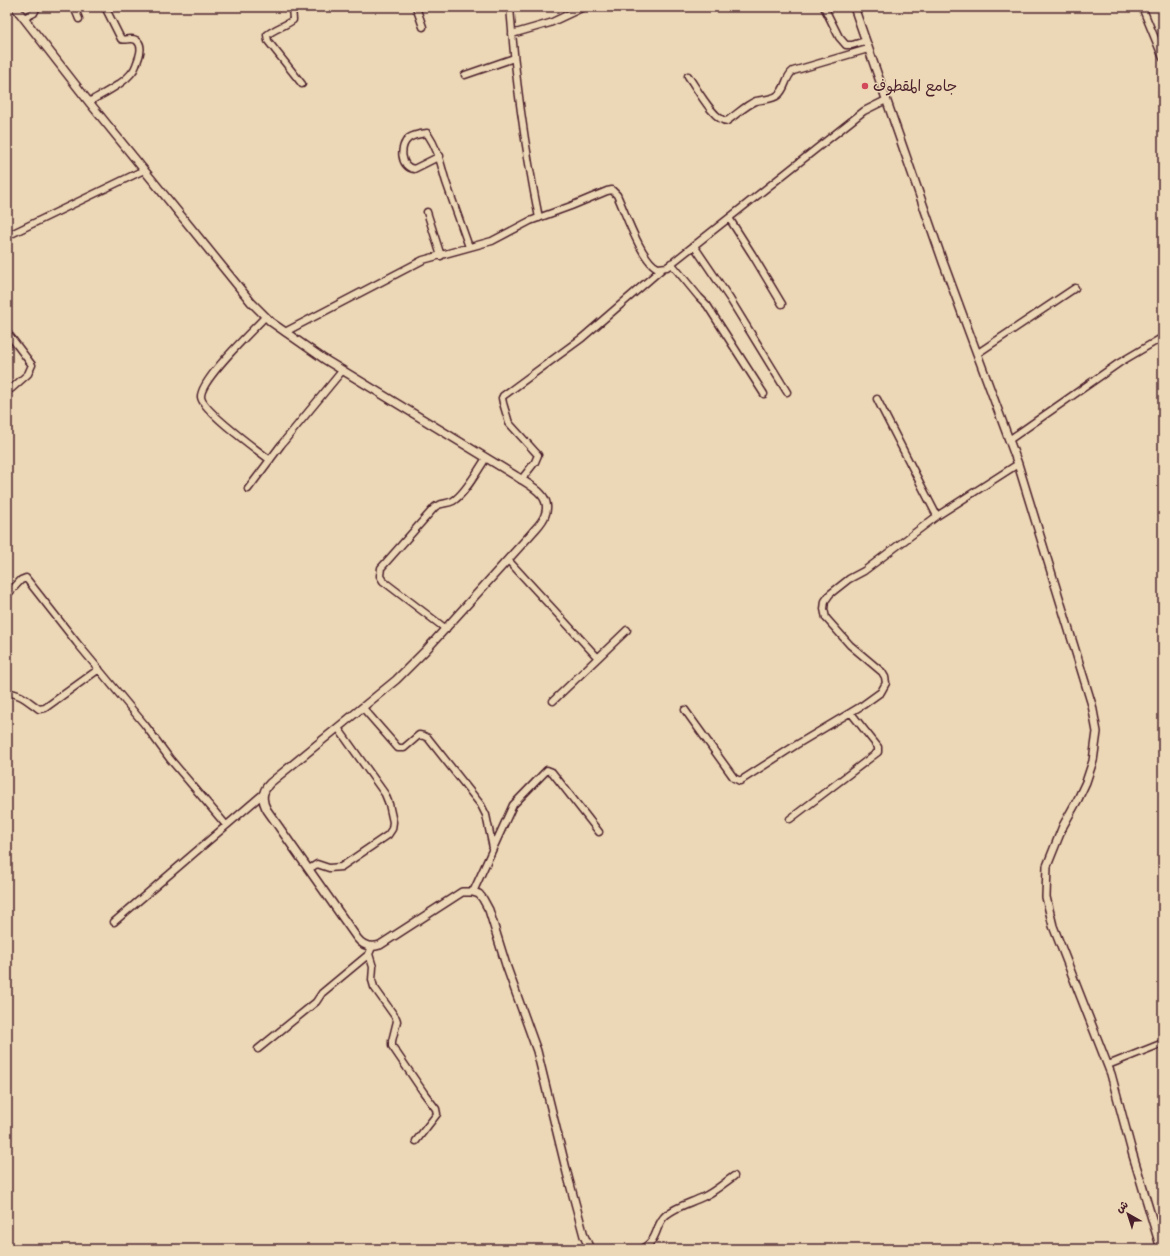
<svg xmlns="http://www.w3.org/2000/svg" width="1170" height="1256" font-family="Mynerve,'Playpen Sans Arabic',sans-serif">
  <rect width="100%" height="100%" fill="#ecd8b6"/>
  <filter id="ink" filterUnits="userSpaceOnUse"><feTurbulence type="fractalNoise" baseFrequency=".025" numOctaves="2"/><feDisplacementMap in="SourceGraphic" scale="8" xChannelSelector="R" yChannelSelector="G"/><feConvolveMatrix kernelMatrix="1 2 1 2 8 2 1 2 1" color-interpolation-filters="sRGB"/></filter>
  <g filter="url(#ink)">
    <g fill="none" stroke-linecap="round" stroke-linejoin="round">
      <!-- minor casing -->
      <g stroke="#4a1f2b" stroke-width="9">
        <path id="minor" d="M74,7L79,19
          M292,7L293,20C285,26 276,28 267,35L268,41L302,84
          M416,7L423,27
          M510,7C515,78 525,148 539,218
          M824,7L839,37L846,45H852L865,41
          M1142,7L1163,58
          M24,18L34,13L37,7
          M512,34L550,23L584,7
          M465,75L514,58
          M688,76C696,87 714,121 727,121C736,115 746,105 756,101C763,99 772,100 778,95C786,89 785,77 793,71L868,49
          M89,102C102,94 124,84 133,71C136,67 137,62 139,57C141,51 142,44 136,40C131,37 126,41 121,39L105,7
          M440,156L414,169C400,167 399,146 409,138C415,134 420,134 427,133C439,151 440,162 446,182C454,204 461,225 469,247
          M427,212L441,256
          M729,218L752,254L782,304
          M7,236L144,170
          M694,246L730,299L787,392
          M671,263L699,297L707,305L764,394
          M265,317C252,331 200,380 201,397C202,410 257,450 270,460
          M7,332L32,365L28,374L11,389
          M285,332L423,260L492,241L530,221L571,206L607,191L612,190L617,195C625,212 642,262 658,268L667,267L864,111L886,100
          M978,353L1075,288
          M877,399L937,516
          M1009,440L1119,363L1163,337
          M521,480L535,462L538,455L509,423L503,403L502,398L503,396L582,338L663,268
          M248,489L281,445L342,371
          M508,560L598,658
          M7,595L21,580L26,578L77,643L145,725L170,759L226,825
          M446,629L383,581L380,576L381,568L435,507C440,503 447,504 453,501C464,495 479,469 486,458
          M7,693C19,692 29,702 39,709L45,708L99,669
          M553,701L627,630
          M363,708L398,748H404L419,735L424,736L428,738L481,805L486,815L493,848
          M685,710L734,778L740,781L796,745L863,705L881,692L886,683L885,677L882,672L850,645L826,618L824,609L825,601L830,594L849,579L864,571L937,516L1018,464
          M790,819L878,752V747L851,713
          M309,869L317,864L329,868L341,867L388,835L392,829L393,822L389,804L385,794L338,728
          M473,892L513,805L547,770L552,772L599,832
          M114,922L263,794
          M372,947L369,954L373,967L372,980L374,987L396,1018L397,1021L392,1041V1046L424,1093L436,1109L437,1114L416,1141
          M258,1049L316,1002L322,993L369,954
          M1108,1065L1163,1043
          M641,1249C660,1240 654,1225 666,1215C677,1206 690,1203 703,1197C714,1192 724,1183 734,1176"/>
      </g>
      <!-- tertiary casing -->
      <g stroke="#4a1f2b" stroke-width="10">
        <path id="tertiary" d="M15,7L89,102L251,302L271,322L324,359L516,476C529,485 553,495 545,515C543,522 536,528 532,533L426,650L396,680L270,783C262,791 261,800 267,810L357,938C363,946 371,948 380,945L462,892H473L479,894L483,899L489,910L506,965L537,1051L567,1173L584,1236L590,1249
          M854,7L943,262L1018,464L1092,705L1097,732L1093,761L1086,782L1078,799L1063,826L1047,866L1046,897L1053,926L1111,1074L1132,1152L1161,1249"/>
      </g>
      <!-- minor -->
      <use href="#minor" stroke="#ecd8b6" stroke-width="6"/>
      <!-- tertiary -->
      <use href="#tertiary" stroke="#ecd8b6" stroke-width="7"/>
    </g>
  </g>
  <!-- markers -->
  <circle fill="#d1495b" stroke="#ecd8b6" stroke-width="1.5" cx="865" cy="86" r="4"/>
  <g text-anchor="middle" stroke-width="3" stroke-linejoin="round" paint-order="stroke">
    <!-- poi labels -->
    <g font-size="15" fill="#4a1f2b" stroke="#ecd8b6" text-anchor="start">
      <text x="873" y="91">جامع المقطوف</text>
    </g>
  </g>
  <!-- margin -->
  <rect width="1170" height="1256" fill="none" stroke="#ecd8b6" stroke-width="24"/>
  <rect x="12" y="12" width="1146" height="1232" fill="none" stroke="#4a1f2b" stroke-width="1.5" filter="url(#ink)"/>
  <!-- north arrow -->
  <g transform="translate(1128 1214) rotate(321)" stroke="#ecd8b6" stroke-width="3" paint-order="stroke">
  <path d="M0-3L7 15L0 10L-7 15Z" fill="#4a1f2b"/>
  <text y="-6" font-size="11" font-weight="bold" text-anchor="middle" fill="#4a1f2b">ش</text>
  </g>
</svg>
